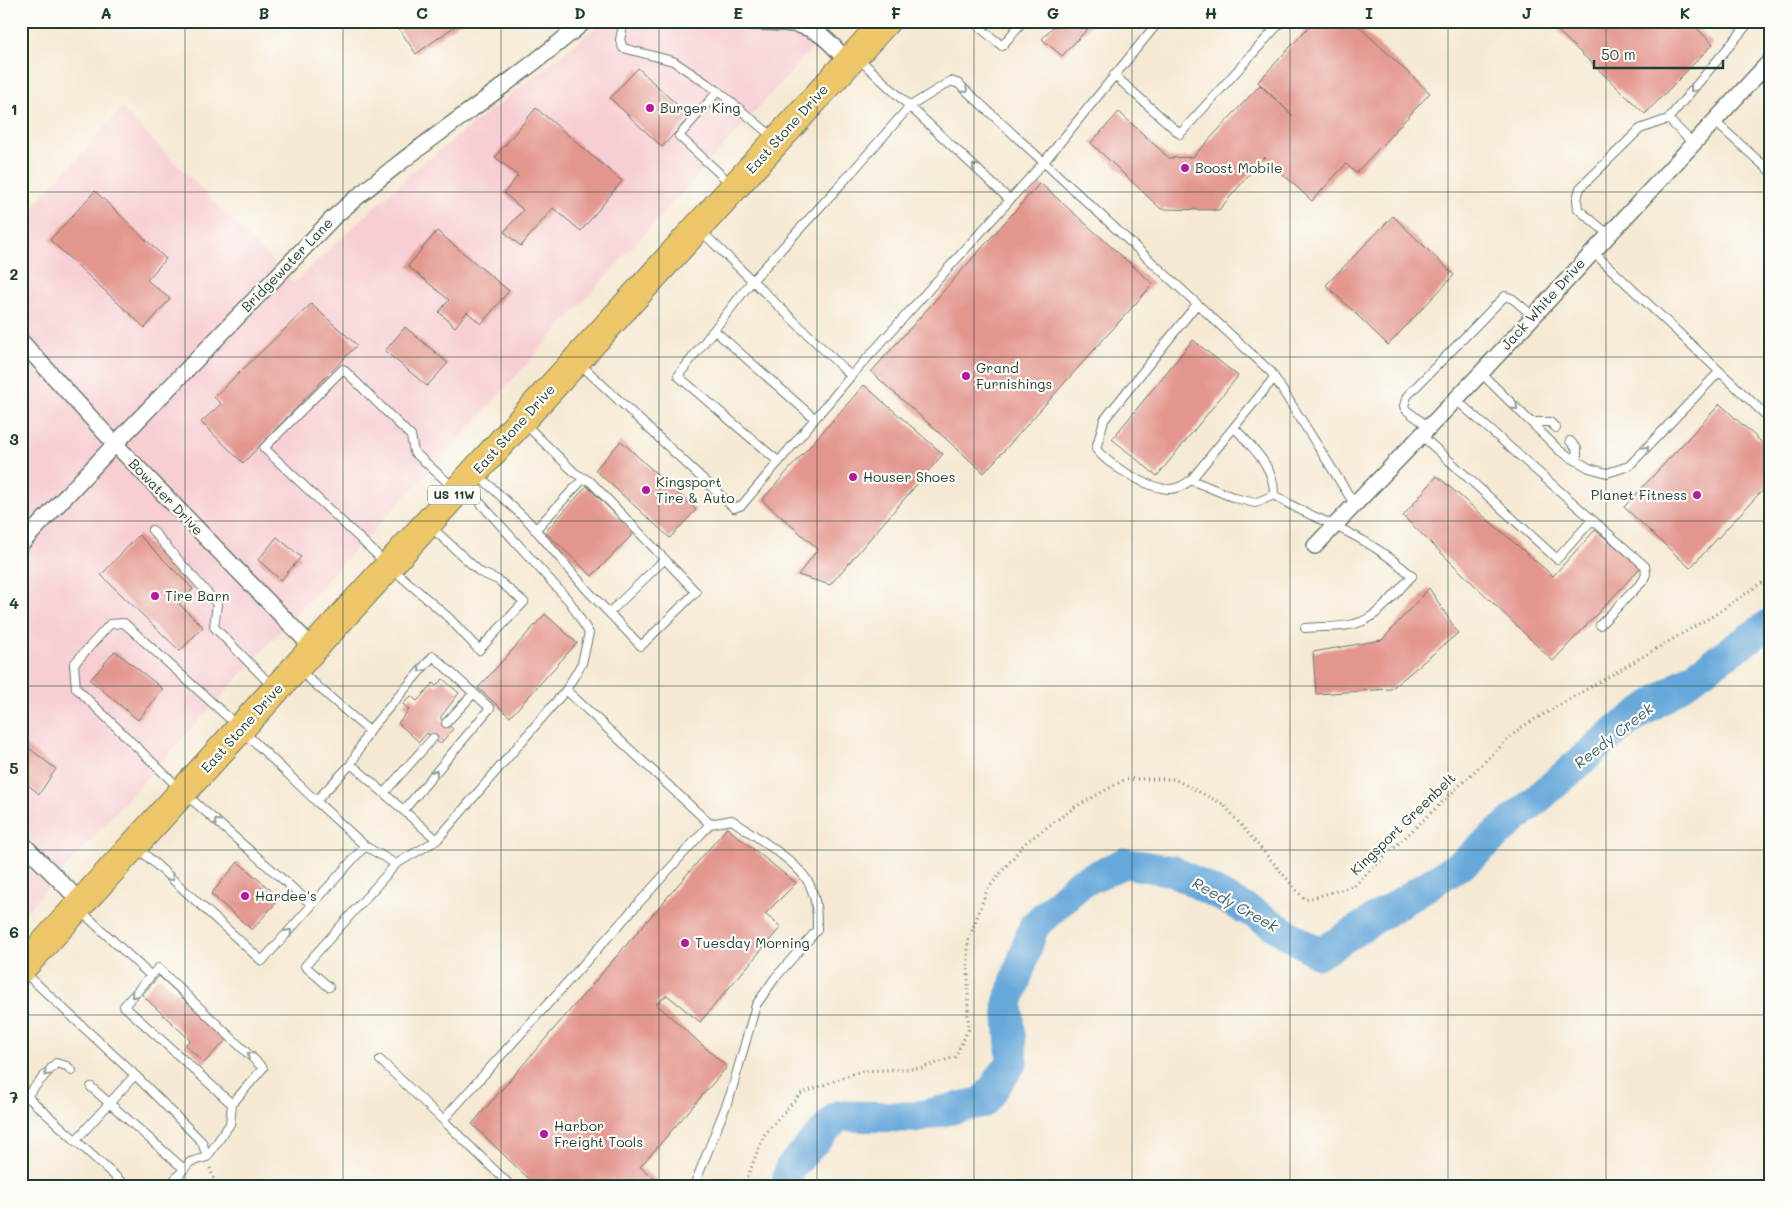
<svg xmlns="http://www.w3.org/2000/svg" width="1791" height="1207" font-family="Mali,sans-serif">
  <rect width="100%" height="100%" fill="#fdfcf7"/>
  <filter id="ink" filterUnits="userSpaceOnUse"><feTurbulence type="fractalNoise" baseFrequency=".02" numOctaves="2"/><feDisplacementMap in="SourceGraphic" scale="10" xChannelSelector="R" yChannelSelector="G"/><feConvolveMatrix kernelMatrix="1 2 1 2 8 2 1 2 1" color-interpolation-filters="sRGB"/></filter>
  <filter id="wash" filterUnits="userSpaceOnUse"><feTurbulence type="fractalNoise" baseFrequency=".0096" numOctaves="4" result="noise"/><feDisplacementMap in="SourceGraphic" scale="20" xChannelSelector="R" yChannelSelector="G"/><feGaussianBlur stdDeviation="1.12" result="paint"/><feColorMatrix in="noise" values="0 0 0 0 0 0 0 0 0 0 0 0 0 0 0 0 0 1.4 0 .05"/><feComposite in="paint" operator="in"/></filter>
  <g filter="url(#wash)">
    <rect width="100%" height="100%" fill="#f5e9d3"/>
    <!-- built -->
    <path fill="#f7cfd3" d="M605,21H837L447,452L323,584L21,917V220L122,109L294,283L413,171Z"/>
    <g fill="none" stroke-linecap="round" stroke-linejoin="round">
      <!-- river -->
      <path stroke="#66a8da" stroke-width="31" d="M786,1186L790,1168L838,1116L915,1117L984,1102L1012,1062L1008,1003L1034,926L1080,883L1124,863L1173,871L1259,916L1319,954L1466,861L1619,728L1770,624"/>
    </g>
    <g id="blocks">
      <!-- building -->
      <path fill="#e3968e" d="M394,21H462L416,54Z
        M1058,21H1095L1062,56L1042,39Z
        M1314,21H1353L1430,93L1356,173L1346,164L1312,201L1264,157L1219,210L1161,209L1091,143L1119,112L1169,158L1193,157L1260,85L1293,116L1258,82Z
        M1567,21H1689L1713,44L1645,114L1558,31Z
        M638,68L690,117L662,147L610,98Z
        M536,108L622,181L581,231L553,208L521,246L504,232L523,210L504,193L518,176L495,157Z
        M1040,183L1153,284L984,473L871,372Z
        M95,191L166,259L147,280L170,299L145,328L50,240Z
        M1393,216L1454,275L1388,345L1326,285Z
        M437,231L509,291L481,324L467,312L455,327L439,312L449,300L408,266Z
        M311,304L357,345L243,463L201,422L221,404L214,397Z
        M405,327L448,363L427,386L385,351Z
        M1193,340L1238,376L1157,476L1112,439Z
        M864,385L943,454L830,585L798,575L818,549L762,500Z
        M1720,404L1770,450V482L1690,568L1624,507Z
        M621,441L696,510L670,538L595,470Z
        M1437,476L1553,576L1595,530L1641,567L1553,661L1403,516Z
        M587,486L634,533L592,576L545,532Z
        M139,535L193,589L179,604L203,627L180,651L101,575Z
        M277,537L301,557L281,580L258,560Z
        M1429,588L1458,633L1391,689L1316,694L1313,652L1382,640Z
        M545,614L577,643L510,717L478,688Z
        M115,651L163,689L138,720L90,680Z
        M443,679L459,693L440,718L453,729L440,744L427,733L419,742L398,723L409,710L403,704L411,696L417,701L433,683L436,686Z
        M21,742L56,769L39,794L21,779Z
        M727,828L796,883L765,914L781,927L700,1022L667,995L656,1004L727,1067L640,1167L664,1186H536L472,1124Z
        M238,862L280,898L252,930L211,894Z
        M159,976L227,1039L204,1063L185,1045L190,1040L142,995Z"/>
    </g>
  </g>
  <g filter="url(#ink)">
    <use href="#blocks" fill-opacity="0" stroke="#6a796c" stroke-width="1"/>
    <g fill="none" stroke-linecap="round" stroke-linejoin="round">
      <!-- lane casing -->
      <g stroke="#6a796c" stroke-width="10">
        <path id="lane" d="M624,21L620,40L623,48L673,61L718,91
          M972,21L1002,46L1023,21
          M858,58L1010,200
          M1114,75L1180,134L1282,21
          M1668,119L1693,143
          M1714,121L1770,171
          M731,184L679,136L718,91L773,137
          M1608,234L1578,209L1577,199L1580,188L1640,129L1668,119L1747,25
          M1592,251L1770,419
          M1197,304L1104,420L1096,449C1108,465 1149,489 1170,489C1178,489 1184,485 1191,480L1274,378
          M714,330L815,419
          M580,364L734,508L742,505L851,376L701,231
          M1481,373L1560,451L1589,468L1607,473L1629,466L1719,372
          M851,376L1044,162L1159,21
          M1455,399L1645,566L1646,574L1643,581L1600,625
          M1531,422H1550L1556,428
          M1234,427C1252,448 1275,466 1274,495
          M1429,427L1406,410L1404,406L1407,396L1505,296L1513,299L1533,316
          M1421,435L1557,559L1592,520
          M1570,441L1577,449V461
          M779,462L678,376L752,281L852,172L909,107L951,81L959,84L1271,372L1355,505
          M478,475L529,522L587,590L641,646L696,592L591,482L575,473L524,423
          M1191,480L1235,498L1255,503L1274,495C1293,508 1314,516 1335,526C1363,539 1389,555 1412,576C1398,590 1385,609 1367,619C1350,629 1324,626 1305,628
          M466,487L570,602L589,633L582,663L566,690
          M431,527L480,572L498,580L524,602L479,650L448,617L389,566L264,448L343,369L411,436L414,452L454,488
          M152,530L217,604L214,627L273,687
          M535,530L584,478
          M609,613L665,559
          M446,723L474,693
          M369,731L433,656L490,708L404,810
          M351,764L437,840
          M384,793L433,738
          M316,801L365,846L396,864L305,966L329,987
          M138,848L262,961L312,905L183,792L76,688L74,664L110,624L124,623L241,729L316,801L351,764L369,731L300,671
          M396,864L437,840L566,690L710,824
          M312,905L365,846
          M81,911L151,976
          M25,973L135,1075L202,1142L207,1157
          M380,1060L443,1120
          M91,1087L184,1169
          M21,1091L126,1186
          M21,1102L56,1063L67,1066L72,1071
          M75,1141L135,1075
          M169,1186L190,1162L207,1157L230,1124L232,1104L263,1068L158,968L124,1006L232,1104
          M511,1186L443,1120L710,824L732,820C754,836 802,863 811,888C817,902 817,915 817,930L775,978L756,1005L731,1093L694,1186"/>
      </g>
      <!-- street casing -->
      <g stroke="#6a796c" stroke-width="18">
        <path id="street" d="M744,21C766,23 794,20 814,31C827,37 838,52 848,62
          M21,341L115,444L314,649
          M21,544L115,444L333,218C412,147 504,91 585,21
          M1315,546L1481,373L1770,61
          M21,842L82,903"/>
      </g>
      <!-- highway casing -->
      <g stroke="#6a796c" stroke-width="30">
        <path id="highway" d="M21,969L886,21"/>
      </g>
      <!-- path -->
      <path stroke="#6a796c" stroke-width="3" stroke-dasharray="1 4" stroke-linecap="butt" d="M210,1168L216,1186
        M744,1186L764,1135L800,1094L861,1071L922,1068L955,1057L968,1030V941L987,890L1025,843L1075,807L1126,779H1174L1223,804L1305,900L1354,886L1520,728L1716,614L1770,577"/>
      <!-- lane -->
      <use href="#lane" stroke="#fff" stroke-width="8"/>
      <!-- street -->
      <use href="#street" stroke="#fff" stroke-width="15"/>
      <!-- highway -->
      <use href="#highway" stroke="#ecc669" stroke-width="28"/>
    </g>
    <!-- one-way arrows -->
    <defs><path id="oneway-chevron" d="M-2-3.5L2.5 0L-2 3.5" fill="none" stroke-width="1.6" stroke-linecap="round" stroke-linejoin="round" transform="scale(1.25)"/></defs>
    <g stroke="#8f9e9a">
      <use href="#oneway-chevron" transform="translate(1693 89) rotate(130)"/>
      <use href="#oneway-chevron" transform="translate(965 90) rotate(42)"/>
      <use href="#oneway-chevron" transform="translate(975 167) rotate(-137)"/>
      <use href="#oneway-chevron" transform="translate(1515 407) rotate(45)"/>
      <use href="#oneway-chevron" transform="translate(1646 449) rotate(-46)"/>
      <use href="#oneway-chevron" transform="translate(421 669) rotate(130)"/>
      <use href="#oneway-chevron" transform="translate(435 773) rotate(-50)"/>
      <use href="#oneway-chevron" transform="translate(217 822) rotate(-139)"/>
      <use href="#oneway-chevron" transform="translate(171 878) rotate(42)"/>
      <use href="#oneway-chevron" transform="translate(289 932) rotate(-48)"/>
      <use href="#oneway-chevron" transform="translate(134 995) rotate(132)"/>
      <use href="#oneway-chevron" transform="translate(250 1055) rotate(-137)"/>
      <use href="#oneway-chevron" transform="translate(47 1073) rotate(133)"/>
    </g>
  </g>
  <!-- grid -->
  <path fill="none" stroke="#1f3d34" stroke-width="1" stroke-opacity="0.55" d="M185,21V1186M343,21V1186M501,21V1186M659,21V1186M817,21V1186M974,21V1186M1132,21V1186M1290,21V1186M1448,21V1186M1606,21V1186M21,192H1770M21,357H1770M21,521H1770M21,686H1770M21,850H1770M21,1015H1770"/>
  <!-- markers -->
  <g fill="#b5179e" stroke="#fdfcf7" stroke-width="2">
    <circle cx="650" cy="108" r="5"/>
    <circle cx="1185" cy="168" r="5"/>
    <circle cx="966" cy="376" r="5"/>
    <circle cx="853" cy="477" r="5"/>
    <circle cx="646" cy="490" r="5"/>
    <circle cx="1697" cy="495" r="5"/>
    <circle cx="155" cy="596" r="5"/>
    <circle cx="245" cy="896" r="5"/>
    <circle cx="685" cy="943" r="5"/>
    <circle cx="544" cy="1134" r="5"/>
  </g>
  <g text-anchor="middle" stroke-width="4.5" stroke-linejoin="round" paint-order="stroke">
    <!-- shield labels -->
    <rect fill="#fdfcf7" stroke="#62766e" stroke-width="1" x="428" y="485.5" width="52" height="19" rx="4"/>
    <g font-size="12" font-weight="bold" fill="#1f3d34">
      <text x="454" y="499">US 11W</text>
    </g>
    <!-- poi labels -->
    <g font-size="14" fill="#1f3d34" stroke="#fdfcf7" text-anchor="start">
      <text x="660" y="113">Burger King</text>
      <text x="1195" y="173">Boost Mobile</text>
      <text x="976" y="373">Grand<tspan x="976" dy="16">Furnishings</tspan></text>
      <text x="863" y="482">Houser Shoes</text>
      <text x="656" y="487">Kingsport<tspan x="656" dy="16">Tire &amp; Auto</tspan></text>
      <text x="1687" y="500" text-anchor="end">Planet Fitness</text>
      <text x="165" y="601">Tire Barn</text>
      <text x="255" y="901">Hardee's</text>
      <text x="695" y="948">Tuesday Morning</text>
      <text x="554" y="1131">Harbor<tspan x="554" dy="16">Freight Tools</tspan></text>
    </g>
    <!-- street labels -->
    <g font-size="14" fill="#1f3d34" stroke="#fdfcf7">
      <text transform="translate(787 129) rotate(-48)" y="5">East Stone Drive</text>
      <text transform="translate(287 265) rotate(-46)" y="5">Bridgewater Lane</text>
      <text transform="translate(1543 304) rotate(-48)" y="5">Jack White Drive</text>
      <text transform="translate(514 429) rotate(-48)" y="5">East Stone Drive</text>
      <text transform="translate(166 497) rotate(46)" y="5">Bowater Drive</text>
      <text transform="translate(242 728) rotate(-48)" y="5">East Stone Drive</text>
      <text transform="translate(1403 824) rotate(-44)" y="5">Kingsport Greenbelt</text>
    </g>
    <!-- water labels -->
    <g font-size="15" font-style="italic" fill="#38626e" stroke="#fdfcf7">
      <text transform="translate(1614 736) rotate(-38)" y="5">Reedy Creek</text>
      <text transform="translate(1235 905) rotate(29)" y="5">Reedy Creek</text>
    </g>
  </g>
  <!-- margin -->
  <rect width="1791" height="1207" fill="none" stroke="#fdfcf7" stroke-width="55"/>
  <!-- scale -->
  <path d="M1594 60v8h129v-8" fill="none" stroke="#1f3d34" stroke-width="2.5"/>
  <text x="1601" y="60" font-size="15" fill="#1f3d34" stroke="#fdfcf7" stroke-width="4" paint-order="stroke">50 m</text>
  <rect x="28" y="28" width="1736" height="1152" fill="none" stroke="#1f3d34" stroke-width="2"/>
  <g font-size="16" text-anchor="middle" font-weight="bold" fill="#1f3d34">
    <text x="106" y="19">A</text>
    <text x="264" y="19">B</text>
    <text x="422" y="19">C</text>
    <text x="580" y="19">D</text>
    <text x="738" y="19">E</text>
    <text x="896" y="19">F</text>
    <text x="1053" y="19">G</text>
    <text x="1211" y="19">H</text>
    <text x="1369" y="19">I</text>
    <text x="1527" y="19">J</text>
    <text x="1685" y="19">K</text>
    <text x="14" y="115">1</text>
    <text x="14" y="280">2</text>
    <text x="14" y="445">3</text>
    <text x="14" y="609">4</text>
    <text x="14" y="774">5</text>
    <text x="14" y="938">6</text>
    <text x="14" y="1103">7</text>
  </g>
</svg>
